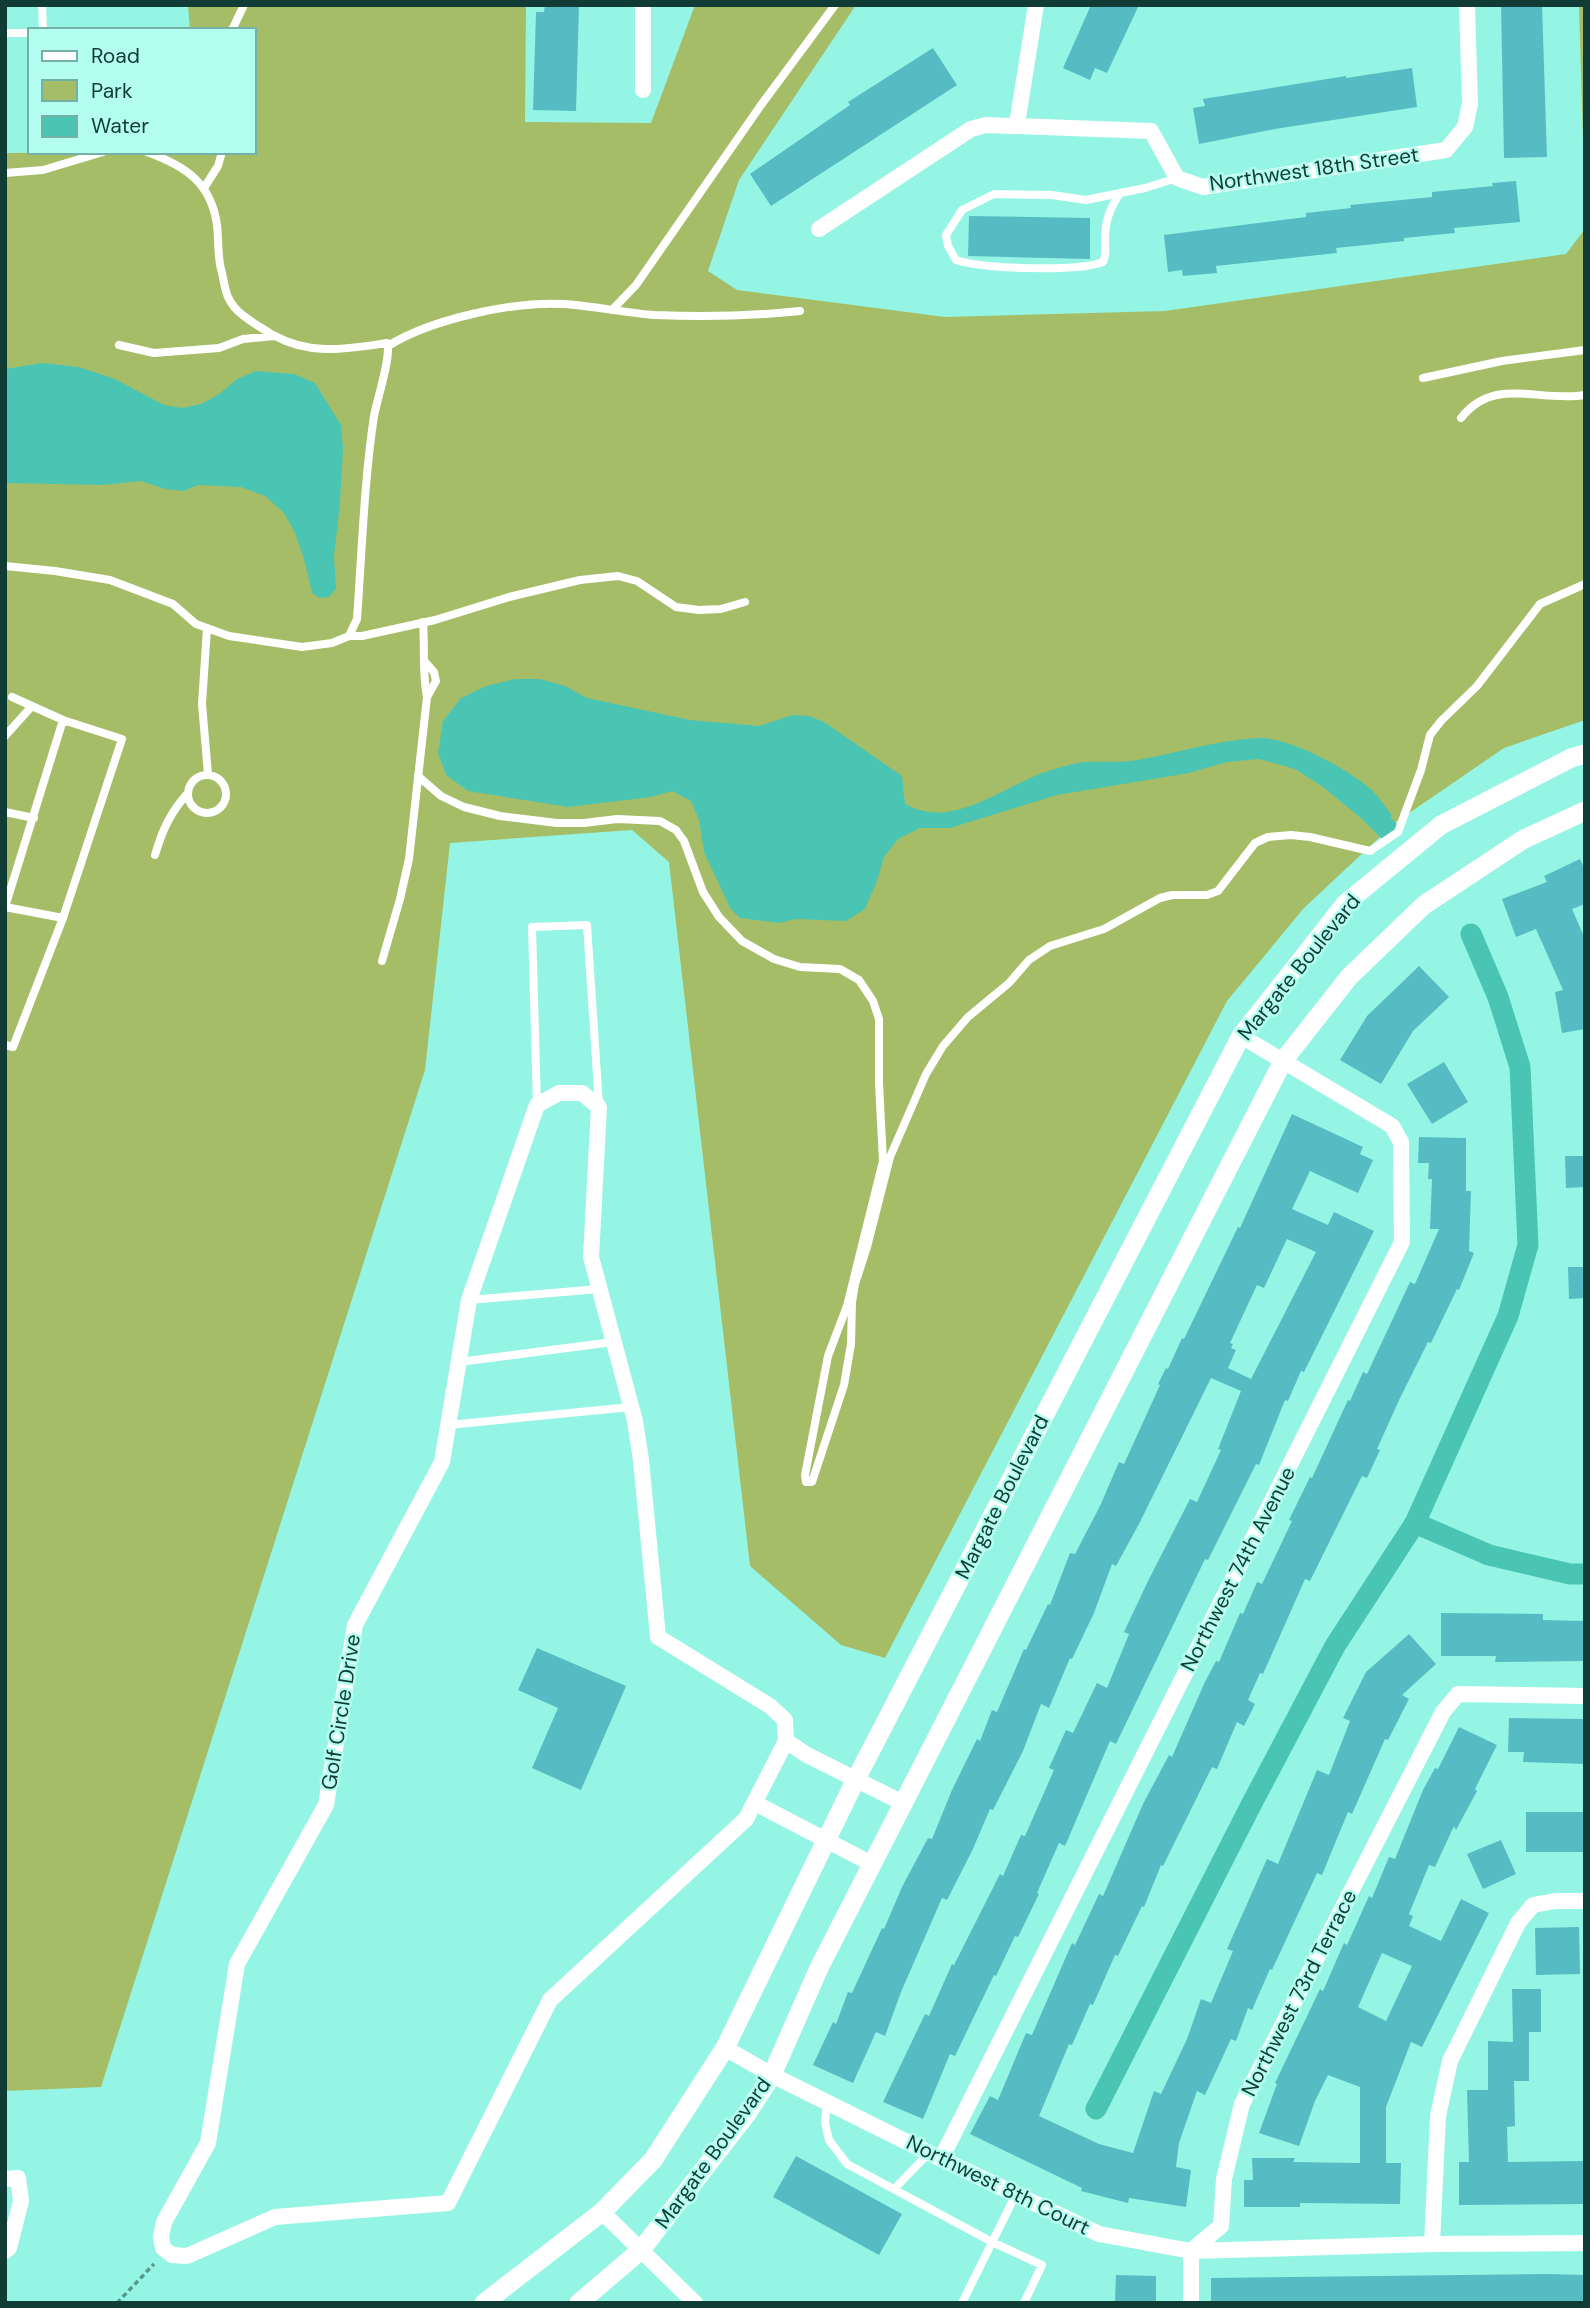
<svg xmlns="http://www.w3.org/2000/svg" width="1590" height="2308" font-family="'DM Sans',sans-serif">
  <rect width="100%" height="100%" fill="#95f5e4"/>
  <!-- green -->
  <path fill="#a5bd67" d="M188,5H526L525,122L651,123L695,5H856L739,180L708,271L737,290L945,317L1165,311L1566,254L1585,229V720L1504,748L1396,822L1304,908L1227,1001L885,1658L841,1645L750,1566L669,862L632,830L450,843L425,1070L101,2087L5,2091V153L254,152V30H190Z
    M1579,5H1585V208Z"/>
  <!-- water -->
  <path fill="#4ac5b3" d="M42,363L79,367L115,379L164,405L182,408L201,404L218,395L237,379L256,371L294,374L315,383L341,425L343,448L340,503L334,556L336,589L329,597L320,598L312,593L304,559L295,533L284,513L265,496L241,487L198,485L184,491L165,489L141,481L103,485L5,483V369Z
    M515,679H540L565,686L587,698L690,720L759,726L793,715L809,716L824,722L902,776L905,804C954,831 1002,786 1048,771C1060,768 1072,763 1084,762C1102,761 1120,763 1137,760C1177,753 1217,740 1258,738C1289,737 1344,767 1368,787C1377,794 1385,806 1392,816L1374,829L1323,787L1295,769L1259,759L1227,762L1189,773L1057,795L950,828H920L898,839L884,857L877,881L865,909L846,921L796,919L779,923L740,918L730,908L704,852L699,820L691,801L672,791L651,797L568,807L468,791L446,775L438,753L443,721L461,698L486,686Z"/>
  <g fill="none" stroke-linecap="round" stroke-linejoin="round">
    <!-- canal -->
    <path stroke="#4ac5b3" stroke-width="21" d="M1362,804L1388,830
      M1415,1523L1489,1555L1570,1574H1585
      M1096,2109L1251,1805L1335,1646L1415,1523L1508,1316L1528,1245L1520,1067L1498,997L1471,934"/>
  </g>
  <!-- building -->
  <path fill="#57bbc3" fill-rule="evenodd" d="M545,5H579L576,111L533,110L536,12H544Z
    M1091,5H1139L1107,73L1095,68L1090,80L1063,68Z
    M1501,5H1542L1547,157L1504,158Z
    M933,48L957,85L771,206L750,174L850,105L848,102Z
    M1412,68L1417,107L1275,129L1199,144L1193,108L1205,106L1203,99L1346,76V78Z
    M1516,181L1520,222L1454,228L1455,233L1404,238V241L1336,248L1337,253L1216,266L1217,273L1183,276L1182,270L1168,272L1164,235L1306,217V213L1351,208L1350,205L1432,197V192L1493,186L1492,183Z
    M969,216L1090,218V259L968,256Z
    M1580,859L1585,870V904L1572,909L1585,939V1029L1562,1033L1555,992L1563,990L1536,929L1516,937L1502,899L1547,882L1544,876Z
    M1419,966L1449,997L1413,1031L1381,1084L1340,1060L1367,1016Z
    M1444,1062L1468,1102L1432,1124L1407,1084Z
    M1292,1114L1363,1147L1360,1154L1373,1160L1358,1193L1310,1171L1292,1209L1328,1225L1334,1212L1374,1231L1304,1372L1301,1371L1288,1401L1285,1400L1259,1465L1256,1464L1208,1560L1205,1559L1116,1744L1110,1741L1065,1846L1059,1843L1037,1893L1039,1894L1018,1937L1015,1936L996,1976L994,1975L955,2056L950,2054L923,2119L883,2102L925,2014L929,2016L952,1964L954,1965L1000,1874L1003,1876L1021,1835L1025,1836L1054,1770L1049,1768L1066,1730L1073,1733L1097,1683L1107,1688L1129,1634L1124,1632L1148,1581L1190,1499L1197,1502L1221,1450L1218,1449L1241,1391L1211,1378L1139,1524L1116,1566L1112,1564L1094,1613L1072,1659L1070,1658L1049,1708L1041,1704L1023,1751L993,1810L990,1809L972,1851L947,1900L942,1898L901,1992L885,2036L876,2032L853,2083L813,2065L833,2022L836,2024L848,1992L852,1993L882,1928L884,1929L902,1887L928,1838L932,1839L952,1790L977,1739L980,1741L992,1710L997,1712L1024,1649L1026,1650L1048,1604L1050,1605L1070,1553L1075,1554L1100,1506L1119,1462L1124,1464L1160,1385L1158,1384L1166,1368L1168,1369L1182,1338L1184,1339L1238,1227L1240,1228ZM1287,1239L1316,1252L1251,1379L1228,1368L1236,1350L1231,1348L1233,1344L1230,1343L1257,1285L1264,1288Z
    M1419,1137L1466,1138V1191H1471L1469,1251L1474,1253L1459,1290L1457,1289L1431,1343L1428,1342L1400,1398L1377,1449L1380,1450L1367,1478L1362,1476L1310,1581L1305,1579L1263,1674L1260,1673L1248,1700L1255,1704L1244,1726L1237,1722L1217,1769L1212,1767L1163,1866L1161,1865L1144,1907L1142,1906L1118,1956L1115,1955L1093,2005L1090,2004L1072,2045L1069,2044L1039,2116L1099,2144L1133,2153L1154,2091L1161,2094L1187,2039L1201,1999L1211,2003L1233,1951L1227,1949L1267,1859L1278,1864L1317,1770L1329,1775L1350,1721L1343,1718L1366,1672L1409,1634L1436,1664L1402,1695L1409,1699L1388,1740L1385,1739L1352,1814L1348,1812L1322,1875L1317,1873L1272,1970L1270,1969L1252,2010L1248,2008L1236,2041L1231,2039L1205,2095L1197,2091L1179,2143L1176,2167L1191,2170L1186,2207L1129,2198L1128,2203L1081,2191L1082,2188L970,2134L990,2096L998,2100L1026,2033L1032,2035L1072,1943L1075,1945L1099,1894L1103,1896L1143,1804L1169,1755L1172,1757L1204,1684L1216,1661L1219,1662L1240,1613L1243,1614L1257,1582L1262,1584L1292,1521L1289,1520L1310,1477L1312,1478L1348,1400L1350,1401L1363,1372L1367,1374L1410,1282L1415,1284L1439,1229H1430L1432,1179H1428L1429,1163H1418Z
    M1565,1156H1585V1187L1566,1188Z
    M1568,1267H1585V1298L1569,1299Z
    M1441,1613L1543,1614V1620L1585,1621V1661L1495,1662L1496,1656H1441Z
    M537,1648L626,1686L581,1790L532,1768L558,1708L518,1690Z
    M1509,1718L1585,1719V1764L1523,1762L1524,1752H1508Z
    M1459,1727L1497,1745L1475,1789L1477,1791L1456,1830L1454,1826L1435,1867L1429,1865L1409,1914L1413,1916L1409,1926L1441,1941L1461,1899L1489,1913L1422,2047L1411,2042L1386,2107V2163H1401L1400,2204L1300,2203V2207H1244V2180H1253L1252,2158H1295L1293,2162L1360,2163V2087L1328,2075L1315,2101L1299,2146L1259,2133L1277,2084L1275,2083L1320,1989L1323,1991L1344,1943L1347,1945L1369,1896L1372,1898L1389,1857L1395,1859L1423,1790L1435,1768L1438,1769ZM1382,1953L1412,1966L1386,2021L1358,2007Z
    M1526,1812H1585V1852H1526Z
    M1501,1840L1516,1874L1483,1889L1467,1854Z
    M1579,1927L1580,1974L1536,1975L1535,1928Z
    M1512,1989H1541V2032H1529V2081H1514L1515,2126L1507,2127L1508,2162L1585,2161V2204L1459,2205V2162H1469L1467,2090H1488V2041L1513,2042Z
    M796,2156L902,2214L879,2255L773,2197Z
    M1547,2274L1585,2275V2303H1211V2278Z
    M1116,2275L1156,2276V2303H1115Z"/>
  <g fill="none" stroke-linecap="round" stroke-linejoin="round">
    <!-- path -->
    <path stroke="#53998d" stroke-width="3.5" stroke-dasharray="5 3.5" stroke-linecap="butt" d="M117,2303L154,2264"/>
    <!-- service -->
    <path stroke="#fff" stroke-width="8" d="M42,5L43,30
      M232,30L244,5
      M5,33H30
      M5,173L43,170L103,152
      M204,188L218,166L222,152
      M1120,193C1110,208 1105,221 1105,239C1105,248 1107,254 1103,262C1076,272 984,269 956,260L948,246L946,235L962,210L994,194L1052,195L1086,200L1145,188L1177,178
      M612,310L636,285L761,105L835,5
      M119,345L154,353L219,348L243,339L274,336C260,326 237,316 229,299C225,292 224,281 222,273C217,257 219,241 217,225C211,182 185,166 147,152
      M388,346C431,319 514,301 564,304C595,306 625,313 655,315C703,317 753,316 800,311
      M1423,378L1502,361L1585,350
      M1461,418C1495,375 1540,403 1585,395
      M5,566L55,571L110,580L173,604L196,624L229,636L302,647L332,643L349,636L357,619C362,551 364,482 374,416C377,399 392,355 387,343C346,349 311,356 273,335
      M207,628L202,704L208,774
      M349,636H362L435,620L509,597L580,580L618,576L637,581L676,607L699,610L721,609L745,602
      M425,662L434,672L436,681L427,697
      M12,697L63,720
      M5,736L32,706
      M188 794a19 19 0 1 1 38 0a19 19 0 1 1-38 0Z
      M418,776L441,796L464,807L500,816L557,823H584L617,819L660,821L676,830L684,841L703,892L719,917L742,941L774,959L800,967L840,969L859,980L873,1001L879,1019V1083L883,1161L847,1306L828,1356L805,1475L806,1482H812L844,1385L851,1344L852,1302L855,1284L867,1247L890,1157L926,1074L943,1046L968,1017L1009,983L1029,960L1050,946L1104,929L1160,898L1172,895H1207L1218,891L1255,843L1268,837L1291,835L1310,837L1370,851L1398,832L1421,770L1430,735L1441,721L1477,686L1540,604L1585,584
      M5,812L34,818
      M155,855C162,831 170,813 187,794
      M5,907L63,720L122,739L63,918L13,1047L5,1045
      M5,907L63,918
      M382,961L400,899L409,859L427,697C422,672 425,647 423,622
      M537,1105L532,927L587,925L599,1105
      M469,1300L599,1289
      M459,1362L613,1342
      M448,1425L631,1407
      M827,2102L825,2123L829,2140L847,2164L992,2242L1042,2265L1024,2303
      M894,2189L929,2153
      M962,2303L1015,2196"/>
    <!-- minor -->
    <path stroke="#fff" stroke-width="16" d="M643,5V90
      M1017,124L1036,5
      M819,229L971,129L986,125L1151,131L1177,178L1203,187L1446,150L1465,127L1470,104L1467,5
      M559,1093H582L599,1107L591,1257L635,1421L641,1460L658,1637L770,1706L785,1720L786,1741L746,1819L550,2000L448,2203L275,2217L187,2256L172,2255L163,2248L161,2237L164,2222L208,2143L237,1964L326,1805L355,1625L442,1462L469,1300L537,1105Z
      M786,1741L807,1755L903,1803
      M755,1803L872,1864
      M725,2048L772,2075L929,2153L1099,2234L1191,2251L1432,2244L1585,2243
      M941,2159L1402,1242L1401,1142L1392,1126L1241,1036
      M5,2179L18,2178L21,2201L9,2248L5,2251
      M602,2212L695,2303
      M1432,2244L1438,2116L1450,2061L1518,1923L1533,1905L1555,1901H1585
      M1191,2303V2251L1221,2226L1224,2179L1242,2104L1443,1712L1458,1694L1585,1696"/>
    <!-- tertiary -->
    <path stroke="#fff" stroke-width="19" d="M484,2303L602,2212L653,2160L725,2048L856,1779L1241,1036L1346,903L1441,825L1571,758L1585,754
      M579,2303L641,2250L746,2115L772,2075L819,1968L1283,1061L1349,977L1424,905L1524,839L1585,811"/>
  </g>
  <g text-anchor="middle" stroke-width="5" stroke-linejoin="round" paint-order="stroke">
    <!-- street labels -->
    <g font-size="21" fill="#113b35" stroke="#b4fef1">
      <text transform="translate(1314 169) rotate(-8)" y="7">Northwest 18th Street</text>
      <text transform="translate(1299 967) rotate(-51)" y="7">Margate Boulevard</text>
      <text transform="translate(1002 1497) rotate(-63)" y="7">Margate Boulevard</text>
      <text transform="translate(1238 1569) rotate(-63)" y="7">Northwest 74th Avenue</text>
      <text transform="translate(341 1712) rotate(-81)" y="7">Golf Circle Drive</text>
      <text transform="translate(1299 1993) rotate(-63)" y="7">Northwest 73rd Terrace</text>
      <text transform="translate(713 2153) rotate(-54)" y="7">Margate Boulevard</text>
      <text transform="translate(998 2185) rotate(26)" y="7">Northwest 8th Court</text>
    </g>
  </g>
  <!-- border -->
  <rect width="1590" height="2308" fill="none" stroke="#113b35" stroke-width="14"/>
  <!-- legend -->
  <rect x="28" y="28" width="228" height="126" fill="#b4fef1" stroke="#73b0a6" stroke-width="2"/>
  <rect x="42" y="51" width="35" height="10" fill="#ffffff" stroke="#73b0a6" stroke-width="2"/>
  <text x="91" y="63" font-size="21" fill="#113b35">Road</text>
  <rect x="42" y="80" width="35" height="21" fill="#a5bd67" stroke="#73b0a6" stroke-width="2"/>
  <text x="91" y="98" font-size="21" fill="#113b35">Park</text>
  <rect x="42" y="116" width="35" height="21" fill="#4ac5b3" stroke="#73b0a6" stroke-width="2"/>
  <text x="91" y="133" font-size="21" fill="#113b35">Water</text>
</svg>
